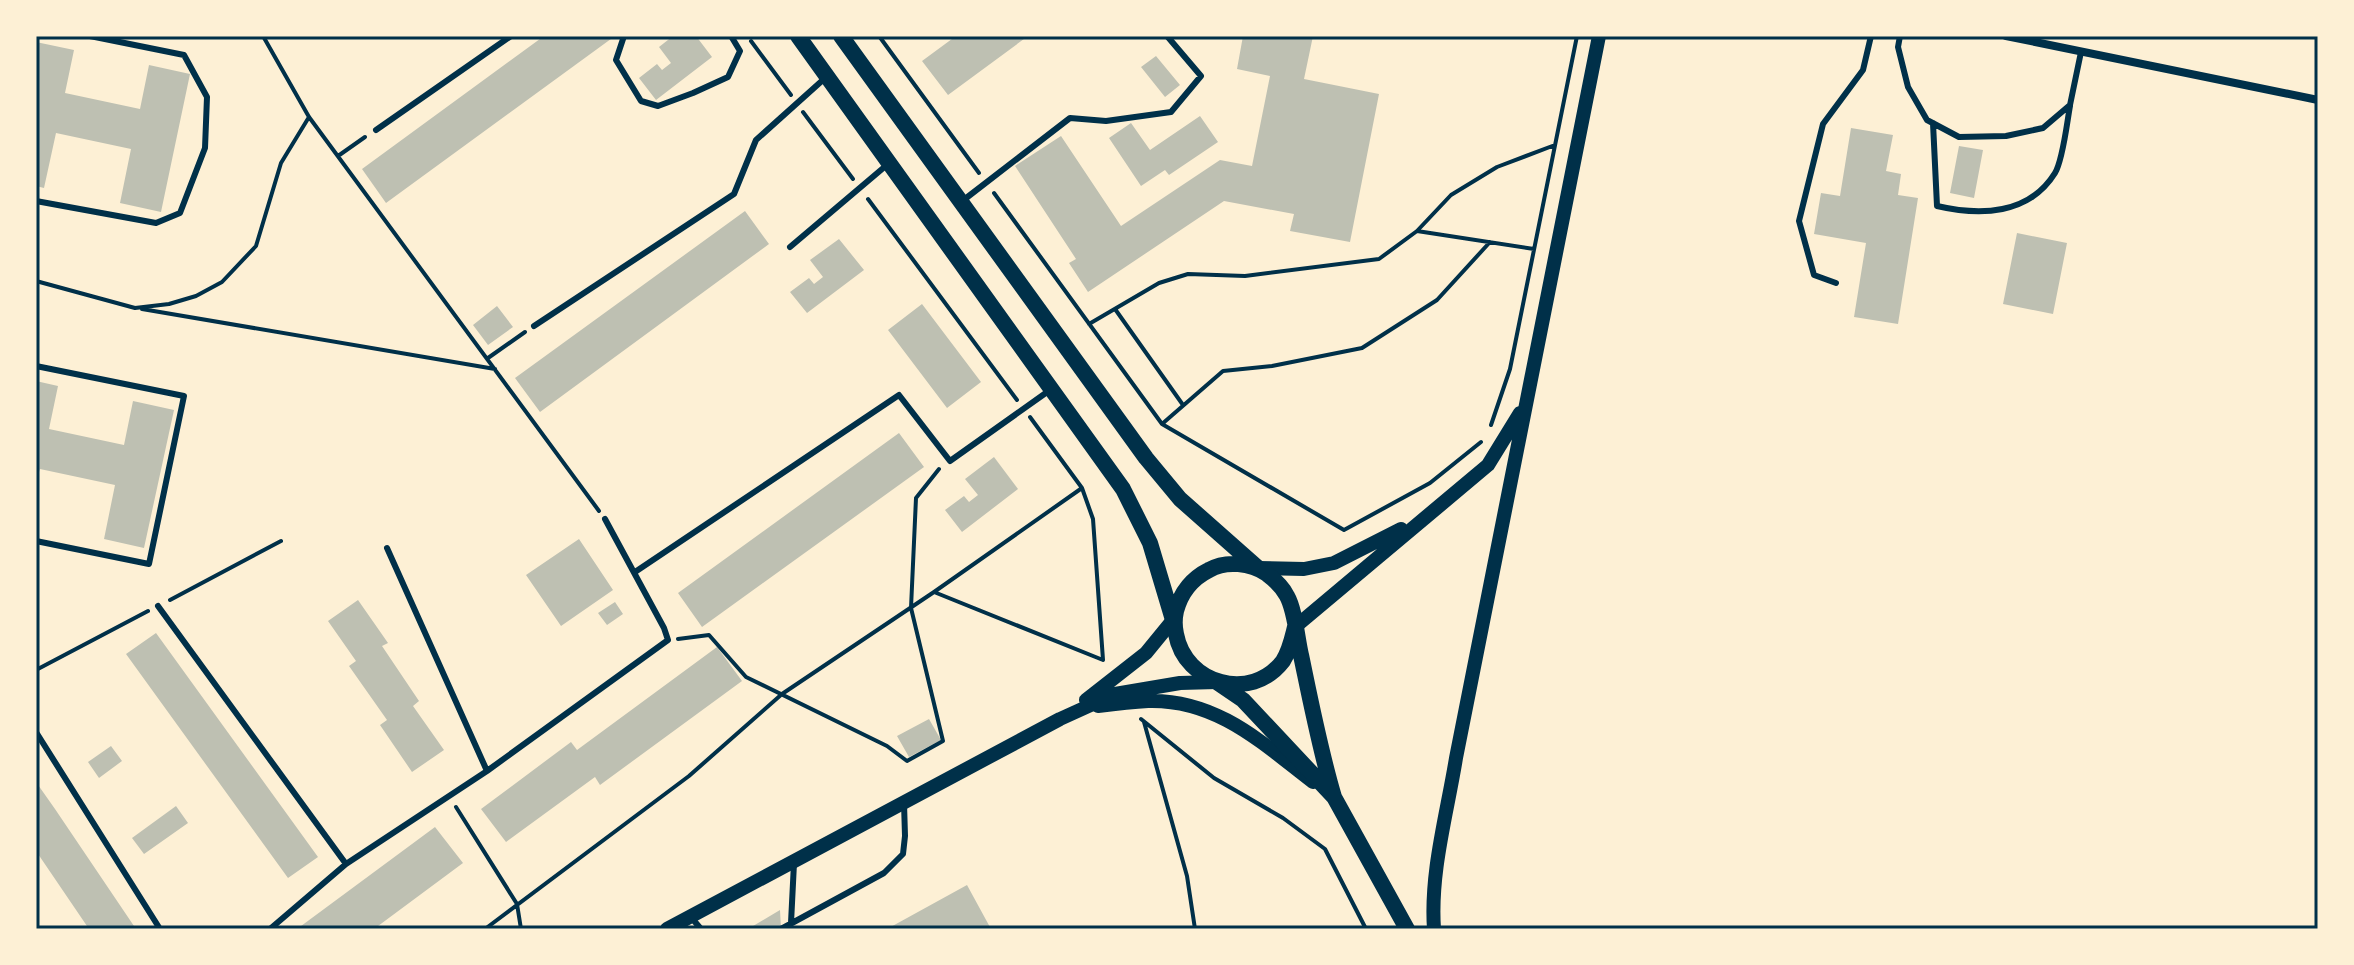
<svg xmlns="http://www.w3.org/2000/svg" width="2354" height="965" font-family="Montserrat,sans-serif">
  <rect width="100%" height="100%" fill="#fdf0d5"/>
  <!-- building -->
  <path fill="#bec0b2" d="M544,36H615L386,203L362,169Z
    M673,36H696L712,57L656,100L639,78L657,64L662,70L671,63L659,47Z
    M956,36H1028L948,95L922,61Z
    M1243,36H1313L1304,79L1379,94L1350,242L1290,231L1294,214L1224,201L1088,292L1069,263L1076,259L1015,166L1061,136L1121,226L1220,160L1252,166L1270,76L1237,69Z
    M36,42L74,50L65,93L140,109L149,65L190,74L161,212L120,203L131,149L56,133L44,188L36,186Z
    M1156,56L1180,85L1165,97L1141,67Z
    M1200,116L1218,142L1169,175L1165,170L1141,186L1109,138L1131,123L1150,150Z
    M1851,128L1893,135L1886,171L1901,174L1898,195L1918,198L1898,324L1854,317L1866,243L1814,234L1821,193L1840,196Z
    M1959,146L1983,150L1974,198L1950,193Z
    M745,211L769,244L540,412L515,378Z
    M2017,233L2067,243L2053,314L2003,304Z
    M839,239L864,270L807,313L790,292L809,278L814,284L823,277L810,260Z
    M922,304L981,382L947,408L888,330Z
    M497,306L513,327L488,345L473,325Z
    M36,381L58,386L49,429L124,445L133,401L174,410L144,548L104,539L115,485L40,469L36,481Z
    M899,433L924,467L702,627L678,593Z
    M994,457L1018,489L962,532L945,510L964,496L969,502L978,495L965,479Z
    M579,539L613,590L561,626L526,575Z
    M358,600L388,643L382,646L419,701L413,706L444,750L412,772L380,725L387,720L349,666L356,661L328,621Z
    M615,602L623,614L607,625L598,613Z
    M156,633L318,857L288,878L126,654Z
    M717,647L742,681L600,785L595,777L506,842L481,809L571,742L577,750Z
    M929,719L941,740L909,757L897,736Z
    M111,746L122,761L99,778L88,762Z
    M36,782L55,809L136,929H89L36,851Z
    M176,806L188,823L144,854L132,838Z
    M435,827L463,863L374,929H297Z
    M967,885L991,929H887Z
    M780,910L781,929H748Z"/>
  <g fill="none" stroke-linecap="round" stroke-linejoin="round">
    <!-- path -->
    <path stroke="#003049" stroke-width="4" d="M263,36L309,117L599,511
      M879,36L979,173
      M751,41L791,95
      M803,112L853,179
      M338,156L365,137
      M994,193L1162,424L1344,530L1430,483L1481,442
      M868,199L1017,400
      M1417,231L1534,249
      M36,281L135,308L169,304L196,296L222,282L256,246L281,163L309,117
      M142,309L495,369
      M1115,309L1183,405
      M1089,324L1159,283L1188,274L1245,276L1379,259L1417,231L1451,195L1497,167L1555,145
      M488,358L525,332
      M1162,424L1223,371L1272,366L1362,348L1437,300L1490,242
      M1491,425L1510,369L1577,36
      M934,592L1103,660L1093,519L1082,488L1030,417
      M170,600L281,541
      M678,639L709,635L746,677L887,746L907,761L943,741L911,608L916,498L939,469
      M36,670L148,611
      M1141,719L1214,778L1283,818L1325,849L1366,929
      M1144,722L1187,876L1195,929
      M456,807L517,904L521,929
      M485,929L689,776L782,694L934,592L1082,488"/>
    <!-- service -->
    <path stroke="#003049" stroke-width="6" d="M624,36L616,60L641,101L658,106L693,93L728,77L740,51L731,36
      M1900,36L1898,47L1908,87L1927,120L1959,137L2006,136L2043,128L2070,105L2081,52
      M1933,123L1937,206C1980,216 2029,215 2055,173C2063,160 2067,122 2070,106
      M376,130L511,36
      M36,201L156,223L180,213L205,148L207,97L184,55L90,36
      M961,202L1070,118L1106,121L1171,112L1201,76L1167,36
      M790,247L888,164
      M1836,283L1814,275L1799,221L1823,124L1863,70L1871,36
      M534,326L734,194L756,140L824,79
      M36,366L184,396L149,564L36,541
      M387,548L487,771
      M635,572L899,395L950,461L1050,390
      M158,606L346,864
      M36,732L160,929
      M690,916L701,929
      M791,923L794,863
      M270,929L346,864L487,771L668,640L664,628L605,519
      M781,929L884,873L903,854L905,836L904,803"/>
    <!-- minor -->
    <path stroke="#003049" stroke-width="8" d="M2006,36L2318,100"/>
    <!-- tertiary -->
    <path stroke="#003049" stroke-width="14" d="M1258,568L1304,569L1334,563L1401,529
      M1295,627L1488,465L1520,413
      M1086,700L1146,653L1173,620
      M1098,706C1114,704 1131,702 1148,701C1217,699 1262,743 1313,782
      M667,929L1060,719L1115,694L1180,683L1217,682
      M1434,929C1430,872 1447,814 1456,758L1599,36"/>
    <!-- secondary -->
    <path stroke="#003049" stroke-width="16" d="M798,36L1123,489L1150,543L1173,620
      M841,36L1146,458L1180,499L1258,568
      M1295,627C1292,639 1290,650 1283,661C1251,703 1185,684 1176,634C1174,625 1174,620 1176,611C1181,592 1191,579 1209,570C1226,560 1251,563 1267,574C1275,580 1282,586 1287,596C1295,610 1297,638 1301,655C1311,703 1320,750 1334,797
      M1218,683L1243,700L1334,797L1407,929"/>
  </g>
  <!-- border -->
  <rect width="2354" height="965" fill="none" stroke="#fdf0d5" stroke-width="76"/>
  <rect x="38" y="38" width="2278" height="889" fill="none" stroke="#003049" stroke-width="3"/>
</svg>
